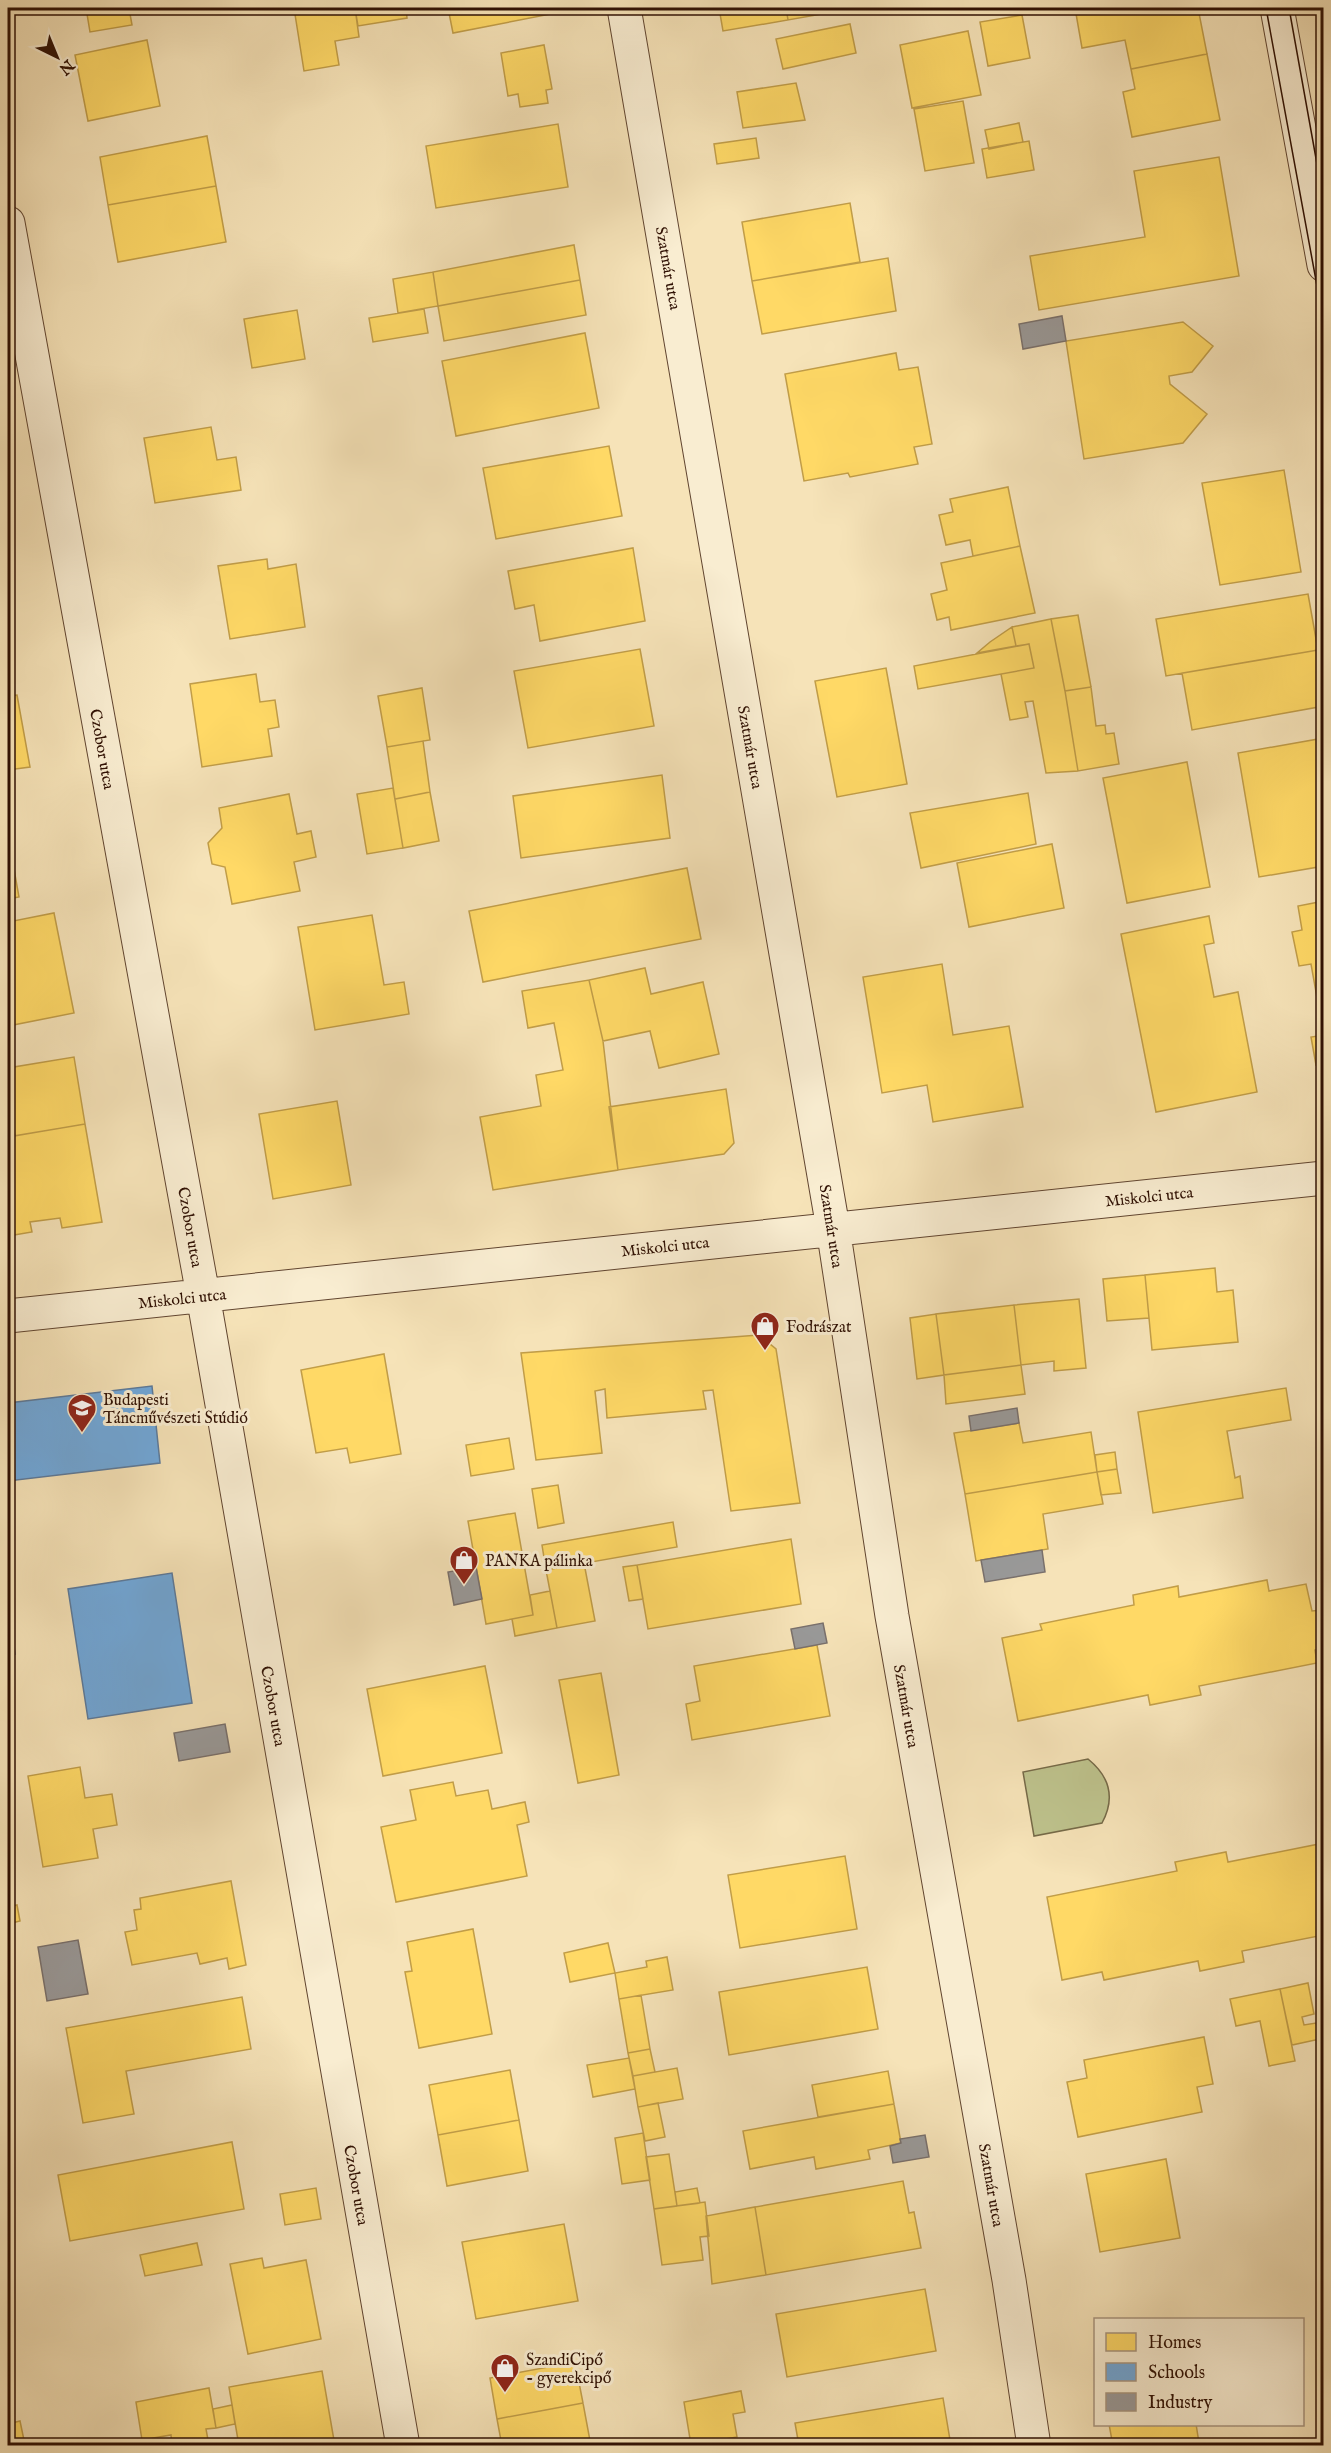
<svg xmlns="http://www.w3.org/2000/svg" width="1331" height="2453" font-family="'IM FELL English',serif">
  <rect width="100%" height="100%" fill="#f6e3b8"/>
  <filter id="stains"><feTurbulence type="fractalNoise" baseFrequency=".00333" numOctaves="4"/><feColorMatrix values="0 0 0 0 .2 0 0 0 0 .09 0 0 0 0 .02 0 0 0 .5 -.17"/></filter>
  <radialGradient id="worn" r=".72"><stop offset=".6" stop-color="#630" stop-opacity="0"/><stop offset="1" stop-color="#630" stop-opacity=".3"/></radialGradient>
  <!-- green -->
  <path fill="#bec38d" stroke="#766a48" stroke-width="1.5" d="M1088,1759C1109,1776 1116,1797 1102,1823L1034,1836L1023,1772Z"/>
  <!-- homes -->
  <path fill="#ffd966" stroke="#c19d48" stroke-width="1.5" d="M86,8H129L132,25L90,32Z
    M294,8H355L359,37L335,41L339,65L304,71Z
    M355,8H406L407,18L358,26Z
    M448,8H555L556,13L453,33Z
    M719,8H786L788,20L723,31Z
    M786,8H856L788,20Z
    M1075,8H1198L1207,54L1131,69L1125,40L1082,48Z
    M1022,15L1030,58L988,66L980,22Z
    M850,24L856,53L783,69L776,39Z
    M968,31L981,95L912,108L900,45Z
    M147,40L160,106L88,121L75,55Z
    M544,45L552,89L546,90L548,103L520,107L518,94L508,96L501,53Z
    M1207,54L1220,120L1132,137L1123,92L1135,89L1131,69Z
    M796,83L805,120L743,128L737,92Z
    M963,101L974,163L925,171L914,109Z
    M1019,123L1023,142L989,149L985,130Z
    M558,124L568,187L436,208L426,146Z
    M207,136L216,186L108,205L100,157Z
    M756,138L759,158L717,164L714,144Z
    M1029,141L1034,170L987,178L982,149Z
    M1219,157L1239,276L1039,310L1030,256L1145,237L1134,171Z
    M216,186L226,242L118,262L108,205Z
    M850,203L860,262L752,281L742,222Z
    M574,245L580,280L438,306L433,272Z
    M888,258L896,311L762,334L752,281Z
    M433,272L438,306L398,313L393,279Z
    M580,280L586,315L444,341L438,306Z
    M424,309L428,333L373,342L369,318Z
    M297,310L305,359L252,368L244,319Z
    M1183,322L1213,346L1192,372L1169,376L1170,384L1207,414L1183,443L1084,459L1066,341Z
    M585,333L599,408L456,436L442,361Z
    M896,353L899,370L918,367L932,444L914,447L918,464L850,477L848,473L804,481L785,374Z
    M211,427L217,460L236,457L241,490L155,503L144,438Z
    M609,446L622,516L496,539L483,468Z
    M1284,470L1301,572L1220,585L1202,483Z
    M1008,487L1020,546L973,556L970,540L946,545L939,515L953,512L950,499Z
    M1020,546L1035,613L951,630L949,617L937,620L931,594L947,590L941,563Z
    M633,548L645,621L540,641L534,605L515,609L508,571Z
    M267,559L268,569L296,564L305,627L230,639L218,566Z
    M1308,594L1318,650L1166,676L1156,619Z
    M1078,615L1091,687L1065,691L1051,619Z
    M1051,619L1065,691L1078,771L1046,773L1033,701L1025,702L1028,717L1010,720L1001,674L1034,668L1029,644L1016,646L1012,627Z
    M1012,627L1016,646L977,653L990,642Z
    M1029,644L1034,668L918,689L914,666Z
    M640,649L654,726L528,748L514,671Z
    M1318,650L1324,679V706L1192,730L1182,673Z
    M886,668L907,784L837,797L815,681Z
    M256,674L260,702L275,700L279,727L268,729L272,756L202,767L190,684Z
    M1091,687L1096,726L1105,725L1106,734L1114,733L1119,764L1078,771L1065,691Z
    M422,688L430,740L387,747L378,696Z
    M17,695L30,767L8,770V696Z
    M1324,738V866L1259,877L1238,753Z
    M423,741L430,792L395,799L387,747Z
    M1187,762L1210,887L1127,903L1103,778Z
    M662,775L670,838L521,858L513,796Z
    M393,788L403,848L367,854L357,794Z
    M430,792L439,841L403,848L395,799Z
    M1028,793L1036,844L921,868L910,813Z
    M289,794L297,834L311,831L316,857L294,862L300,891L232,904L225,867L212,864L208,843L222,828L219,808Z
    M8,836L19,897L8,899Z
    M1052,844L1064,908L969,927L957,863Z
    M687,868L701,939L483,982L469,911Z
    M1324,901V1009H1319L1311,964L1299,966L1292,932L1302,930L1298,906Z
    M54,913L74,1013L8,1026V922Z
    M372,915L384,985L404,982L409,1014L315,1030L298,927Z
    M1209,916L1214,943L1204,945L1214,997L1238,992L1257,1092L1156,1112L1121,934Z
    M942,964L953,1035L1009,1026L1023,1107L933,1122L927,1085L882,1093L863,977Z
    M645,968L651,994L703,982L719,1054L659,1068L650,1031L603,1041L589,980Z
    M589,980L603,1041L618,1170L493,1190L480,1117L541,1106L536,1075L563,1070L554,1023L528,1028L522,991Z
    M1324,1035V1063L1316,1065L1311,1037Z
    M74,1057L85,1124L15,1136L8,1099V1068Z
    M726,1089L734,1143L724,1154L618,1170L609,1107Z
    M337,1101L351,1185L273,1199L259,1114Z
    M85,1124L102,1222L62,1228L60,1218L30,1222L32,1232L8,1236V1137Z
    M1215,1268L1217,1292L1233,1290L1238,1342L1152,1350L1145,1275Z
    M1145,1275L1149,1318L1107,1321L1103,1279Z
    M1079,1299L1086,1368L1054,1371V1361L1021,1365L1014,1305Z
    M1324,1299V1337L1317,1300Z
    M1014,1305L1021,1365L944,1375L936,1314Z
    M936,1314L944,1375L917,1379L910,1318Z
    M759,1335L776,1349L800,1503L731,1511L713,1390L703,1391L706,1409L607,1418L605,1389L595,1391L602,1453L536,1460L521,1353Z
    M384,1354L401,1454L350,1463L347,1448L316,1453L301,1370Z
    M1021,1365L1025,1394L946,1404L944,1375Z
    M1286,1388L1291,1420L1227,1431L1235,1478L1240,1476L1243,1498L1153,1513L1138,1412Z
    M1019,1423L1023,1443L1091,1432L1097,1472L965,1494L954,1433Z
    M509,1438L514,1469L471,1476L466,1445Z
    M1115,1452L1117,1469L1097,1472L1095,1455Z
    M1117,1469L1121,1493L1101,1495L1097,1472Z
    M1097,1472L1103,1504L1043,1514L1048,1549L976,1561L965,1494Z
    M558,1485L564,1523L538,1528L532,1489Z
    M515,1513L533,1615L486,1624L468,1521Z
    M673,1522L677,1547L546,1570L542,1545Z
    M791,1539L801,1604L648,1629L637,1565Z
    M584,1563L595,1621L557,1628L546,1570Z
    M637,1565L643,1599L629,1601L623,1567Z
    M1267,1580L1269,1591L1306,1584L1312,1611L1322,1610L1324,1648L1315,1650L1317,1663L1199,1686L1201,1695L1150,1705L1148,1695L1018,1721L1002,1638L1042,1630L1040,1624L1134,1605L1133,1595L1178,1586L1179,1597Z
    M550,1591L557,1628L515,1636L512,1619L533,1615L530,1595Z
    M817,1645L830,1716L692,1740L686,1704L700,1701L694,1666Z
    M485,1666L502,1753L383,1776L367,1689Z
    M601,1673L619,1775L578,1783L559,1680Z
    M80,1767L85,1798L112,1794L117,1825L93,1829L98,1858L43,1867L28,1776Z
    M453,1782L456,1796L488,1790L492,1809L525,1802L529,1822L517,1825L527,1876L396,1902L381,1827L416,1820L410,1790Z
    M1324,1843V1935L1242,1951L1244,1962L1200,1971L1198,1961L1104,1980L1102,1972L1062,1980L1047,1897L1177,1871L1175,1862L1226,1852L1228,1862Z
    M845,1856L857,1929L740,1948L728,1875Z
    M231,1881L246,1965L229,1969L227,1958L200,1964L197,1953L132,1965L125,1932L137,1930L134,1910L141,1909L140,1898Z
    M17,1905L20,1921L8,1924V1907Z
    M473,1929L492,2034L419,2048L405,1972L412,1971L407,1942Z
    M608,1943L615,1973L570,1982L564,1953Z
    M667,1957L673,1990L619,1999L615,1973L647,1967L646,1961Z
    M867,1967L878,2029L729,2055L719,1992Z
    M1308,1983L1314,2014L1302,2017L1304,2025L1316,2023L1320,2039L1292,2045L1280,1989Z
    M1280,1989L1295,2061L1269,2066L1260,2021L1236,2026L1230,1999Z
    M641,1995L650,2049L628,2053L619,1999Z
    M242,1997L251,2049L126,2071L134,2114L83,2123L66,2028Z
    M1204,2037L1213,2084L1197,2087L1202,2112L1078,2137L1067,2082L1087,2078L1084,2060Z
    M650,2049L655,2072L633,2076L628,2053Z
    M629,2058L635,2089L593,2097L587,2065Z
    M677,2068L683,2099L638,2107L633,2076Z
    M510,2070L519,2120L438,2135L429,2085Z
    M888,2071L894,2104L818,2117L812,2085Z
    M658,2103L665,2137L645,2141L638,2107Z
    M894,2104L901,2143L868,2150L870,2159L816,2169L814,2157L750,2169L743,2131Z
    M519,2120L528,2171L447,2186L438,2135Z
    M643,2133L650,2180L622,2184L615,2138Z
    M232,2142L244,2209L70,2241L58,2175Z
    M669,2154L677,2206L654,2209L646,2157Z
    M1166,2159L1180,2238L1100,2252L1086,2174Z
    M903,2181L909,2213L914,2212L921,2248L766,2275L755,2207Z
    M316,2188L321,2219L285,2225L280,2194Z
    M697,2188L700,2203L677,2206L675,2192Z
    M705,2202L709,2236L700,2237L703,2260L662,2265L654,2209Z
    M755,2207L766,2275L712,2284L706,2216Z
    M564,2224L578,2301L476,2319L462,2242Z
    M197,2243L202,2265L145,2276L140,2255Z
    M262,2258L264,2268L306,2260L321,2339L248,2354L230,2264Z
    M925,2289L936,2351L787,2377L776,2314Z
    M575,2362L583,2403L497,2419L490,2378Z
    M322,2371L335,2446H239L229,2387Z
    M209,2388L216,2428L206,2429L208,2440L172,2446L171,2435L142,2440L136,2402Z
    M741,2391L745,2412L733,2414L737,2437L691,2445L684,2402Z
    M943,2398L951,2446H799L795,2423Z
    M583,2403L591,2446H502L497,2419Z
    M232,2405L235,2424L216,2428L213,2409Z
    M20,2421L25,2445L46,2440L47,2446H8V2424Z
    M1109,2424H1196L1199,2443L1186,2446H1113Z"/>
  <!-- schools -->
  <path fill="#6fa8dc" stroke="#5c7a9b" stroke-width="1.5" d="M152,1386L160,1463L8,1481V1403Z
    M172,1573L192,1703L88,1719L68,1589Z
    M8,1598L15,1654L8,1655Z"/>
  <!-- industry -->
  <path fill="#999" stroke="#79706c" stroke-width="1.5" d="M1062,316L1066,341L1023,349L1019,324Z
    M1017,1408L1019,1423L971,1431L969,1416Z
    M1042,1550L1045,1572L985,1582L981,1560Z
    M476,1567L482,1599L454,1605L448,1572Z
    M823,1623L827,1643L795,1649L791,1629Z
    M225,1724L230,1752L179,1761L174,1733Z
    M78,1940L88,1994L47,2001L38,1947Z
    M925,2135L929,2157L893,2163L890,2146L901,2143L900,2139Z"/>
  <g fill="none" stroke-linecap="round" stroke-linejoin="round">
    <!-- minor casing -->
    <g stroke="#614530" stroke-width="35">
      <path id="minor" d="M624,8L833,1228L892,1616L1009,2280L1034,2446
        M1277,8L1324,265
        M8,223L203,1295L403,2446
        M8,1316L1324,1178"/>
    </g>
    <!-- minor -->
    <use href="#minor" stroke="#f9edd1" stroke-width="33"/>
    <!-- tram -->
    <path stroke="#2f1003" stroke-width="1.5" d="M1266,8L1324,324
      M1289,8L1324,203"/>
  </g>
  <!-- icons -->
  <defs>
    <g id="shop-pin" transform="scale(1.5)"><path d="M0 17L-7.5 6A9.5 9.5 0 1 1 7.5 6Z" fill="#8f2418" stroke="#f9edd1"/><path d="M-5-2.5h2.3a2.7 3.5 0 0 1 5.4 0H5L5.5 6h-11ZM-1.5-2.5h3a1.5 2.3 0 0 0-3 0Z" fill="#fff"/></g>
    <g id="school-pin" transform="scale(1.5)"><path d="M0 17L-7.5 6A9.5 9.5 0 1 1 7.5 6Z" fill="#8f2418" stroke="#f9edd1"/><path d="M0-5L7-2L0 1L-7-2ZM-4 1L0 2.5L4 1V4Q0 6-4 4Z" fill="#fff"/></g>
  </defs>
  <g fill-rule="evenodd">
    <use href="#shop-pin" x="765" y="1326"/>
    <use href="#school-pin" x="82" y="1408"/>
    <use href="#shop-pin" x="464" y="1560"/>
    <use href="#shop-pin" x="505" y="2368"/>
  </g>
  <g text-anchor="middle" stroke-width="6" stroke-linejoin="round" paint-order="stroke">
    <!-- street labels -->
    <g font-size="16" fill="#2f1003" stroke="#f9edd1">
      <text transform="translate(669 268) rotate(80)" y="6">Szatmár utca</text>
      <text transform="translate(751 747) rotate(80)" y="6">Szatmár utca</text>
      <text transform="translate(103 749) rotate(80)" y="6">Czobor utca</text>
      <text transform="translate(1149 1196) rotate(-6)" y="6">Miskolci utca</text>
      <text transform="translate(832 1226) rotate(81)" y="6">Szatmár utca</text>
      <text transform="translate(191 1227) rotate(80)" y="6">Czobor utca</text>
      <text transform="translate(665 1246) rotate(-6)" y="6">Miskolci utca</text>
      <text transform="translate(182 1298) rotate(-6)" y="6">Miskolci utca</text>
      <text transform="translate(274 1706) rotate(80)" y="6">Czobor utca</text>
      <text transform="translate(907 1706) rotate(80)" y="6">Szatmár utca</text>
      <text transform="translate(357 2185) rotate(80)" y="6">Czobor utca</text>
      <text transform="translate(992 2185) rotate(80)" y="6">Szatmár utca</text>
    </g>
    <!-- poi labels -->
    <g font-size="16" fill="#2f1003" stroke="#f9edd1" text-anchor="start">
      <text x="786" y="1332">Fodrászat</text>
      <text x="103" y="1405">Budapesti<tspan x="103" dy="18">Táncművészeti Stúdió</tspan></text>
      <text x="485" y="1566">PANKA pálinka</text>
      <text x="526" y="2365">SzandiCipő<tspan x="526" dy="18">- gyerekcipő</tspan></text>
    </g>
  </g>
  <!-- margin -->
  <rect width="1331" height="2453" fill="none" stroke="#f6e3b8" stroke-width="30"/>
  <rect x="9" y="9" width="1313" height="2435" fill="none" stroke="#2f1003" stroke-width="3"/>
  <rect x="15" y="15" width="1301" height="2423" fill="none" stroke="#2f1003" stroke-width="1.5"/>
  <!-- legend -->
  <rect x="1094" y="2318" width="210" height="108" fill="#f9edd1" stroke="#a8957f" stroke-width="1.5"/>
  <rect x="1106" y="2333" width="30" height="18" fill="#ffd966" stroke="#a8957f" stroke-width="1.5"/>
  <text x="1148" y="2348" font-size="18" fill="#2f1003">Homes</text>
  <rect x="1106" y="2363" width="30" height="18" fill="#6fa8dc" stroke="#a8957f" stroke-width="1.5"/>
  <text x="1148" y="2378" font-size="18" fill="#2f1003">Schools</text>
  <rect x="1106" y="2393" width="30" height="18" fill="#999999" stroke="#a8957f" stroke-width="1.5"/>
  <text x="1148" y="2408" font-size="18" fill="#2f1003">Industry</text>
  <!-- north arrow -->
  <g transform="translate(57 57) rotate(137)" stroke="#f9edd1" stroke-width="4.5" paint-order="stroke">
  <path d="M0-4.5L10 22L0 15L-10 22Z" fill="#2f1003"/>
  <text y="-9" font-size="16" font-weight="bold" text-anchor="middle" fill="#2f1003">N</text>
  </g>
  <rect width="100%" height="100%" filter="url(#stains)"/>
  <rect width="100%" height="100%" fill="url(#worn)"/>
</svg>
